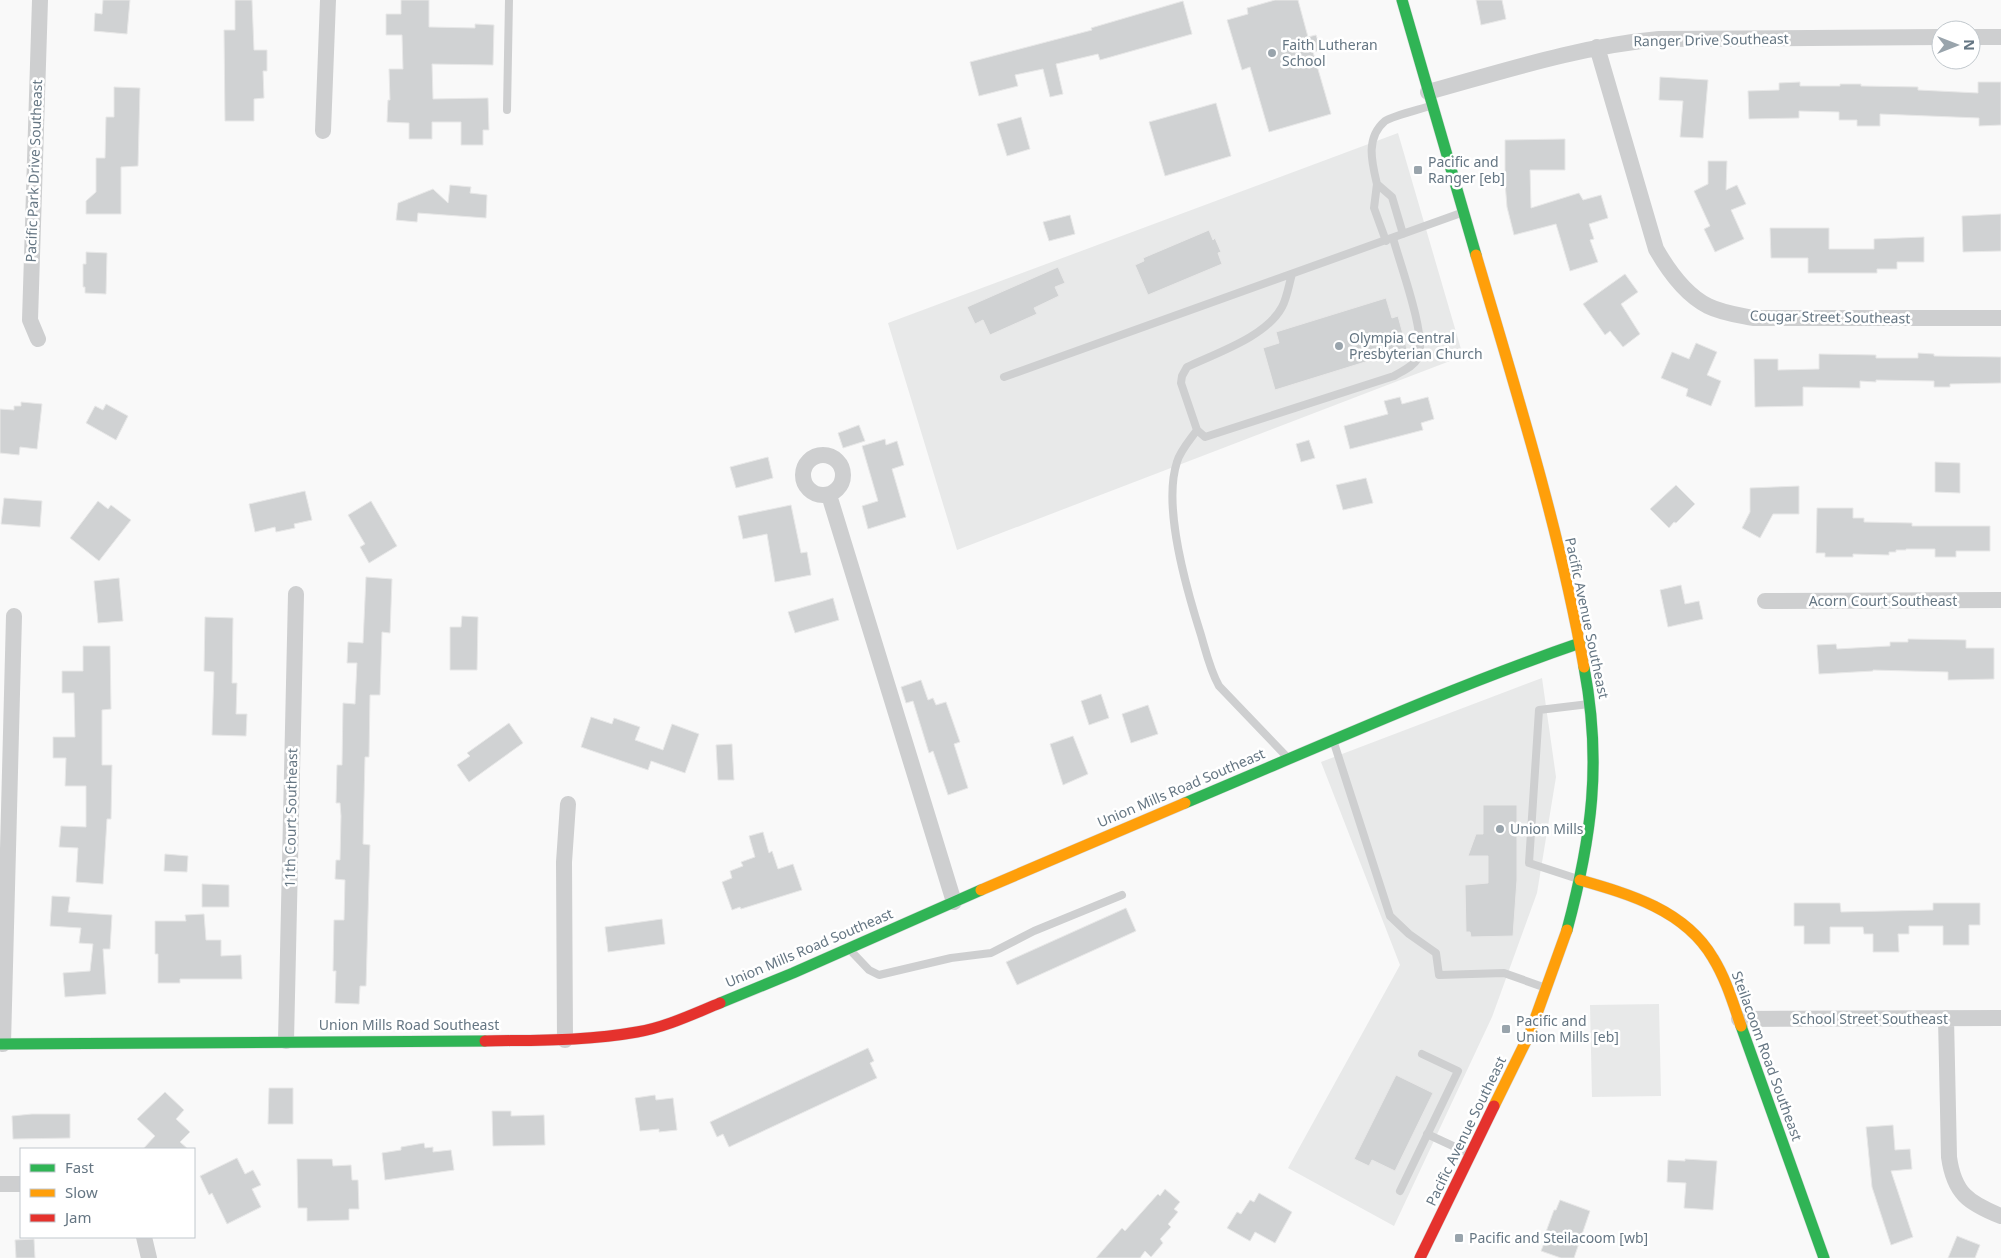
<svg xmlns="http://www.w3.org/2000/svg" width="2001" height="1258" font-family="'Noto Sans',sans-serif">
  <rect width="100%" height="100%" fill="#f9f9f9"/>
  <!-- built -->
  <path fill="#e8e9e9" d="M1398,133L1463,356L957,550L888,323Z
    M1542,678L1556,777L1537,893L1492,1017L1394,1226L1288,1168L1400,965L1321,762Z
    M1659,1004L1661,1096L1592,1097L1590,1005Z"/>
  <!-- building -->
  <path fill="#d0d2d3" stroke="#e8e8e8" d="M103,0H130L127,34L94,31L95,13L102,14Z
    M235,0H252L254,50H267V71H263L264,98L254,99V121H225L224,30H235Z
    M401,0H429V27L475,28V24L494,25L493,65L432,64L433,99L488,98L489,130H483V145H461V122H432V139H409V123L387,122L388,100H390L389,69H403L402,35H386V14H401Z
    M1275,0H1298L1308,37L1316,35L1321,50L1313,52L1331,114L1269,132L1250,67L1242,70L1227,20L1248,14L1247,8Z
    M1476,0H1502L1506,19L1481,25Z
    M1183,1L1192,34L1100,60L1098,54L1056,64L1063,94L1050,97L1043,69L1015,75L1018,86L979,96L970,62L1092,30L1091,28Z
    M1660,77L1708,80L1703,138L1680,137L1683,101L1659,100Z
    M1800,82V86H1840V84H1861V86L1918,87V90L1978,93V82H2001V125L1979,126V118L1880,114V126H1857V120H1839V112L1799,111V118L1749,119L1748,91L1779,90V83Z
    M114,87L140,88L138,166L121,167V214H86V201L96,192V158H105L106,117H114Z
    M1216,103L1231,156L1165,176L1149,122Z
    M1021,117L1030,149L1007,156L997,124Z
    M1565,139V170H1530L1531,208L1579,193L1583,200L1601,195L1608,218L1589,224L1594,239L1590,240L1598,262L1570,271L1556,224L1514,235L1507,207L1505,182V140Z
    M1708,161H1727L1726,190L1737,185L1746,204L1731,210L1744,239L1715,252L1704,229L1710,226L1694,191L1708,184Z
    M450,185L471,187L470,193L487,195L486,218L418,213L417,222L396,220L398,203L433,189L448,203Z
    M2001,214V251L1963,252L1962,216Z
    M1070,215L1075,234L1049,241L1043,222Z
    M1770,228H1829V249H1874V239L1924,237V262H1897V269H1877V273H1808V258H1771Z
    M1209,230L1213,240L1215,238L1221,252L1218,253L1222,264L1148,295L1135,265L1144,261L1143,258Z
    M86,252L107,253L106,294L85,293V287H83V264H86Z
    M1058,267L1065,283L1055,287L1059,296L1034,308L1037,314L990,335L983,320L975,324L967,307Z
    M1625,274L1638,292L1621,304L1640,334L1623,347L1610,331L1605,335L1583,304Z
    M1386,298L1392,318L1398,316L1407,349L1275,390L1263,348L1279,343L1276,332Z
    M1696,343L1717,352L1707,375L1721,381L1711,406L1686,396L1688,389L1661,378L1672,352L1689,359Z
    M1918,353L1934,354V356L2001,357V383L1950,384V387H1934V381L1876,380V382L1860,381V388L1803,387V406L1755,407L1754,359H1778V370L1819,369V354L1876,355V358H1918Z
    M1400,397L1402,404L1428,397L1434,419L1421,423L1423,430L1350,449L1344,426L1388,414L1384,401Z
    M21,402L42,404L37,449L20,447L19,455L0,453V409L14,410V406H21Z
    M106,404L128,416L116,440L86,423L95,406L103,410Z
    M859,425L865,441L843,448L838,433Z
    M885,439L886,445L897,441L904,465L892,469L906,517L868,529L862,506L878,501L862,446Z
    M1309,440L1315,458L1301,462L1296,444Z
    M768,457L773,478L736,488L730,467Z
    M1935,462L1960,463V493L1935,492Z
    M1366,478L1373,503L1343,510L1336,485Z
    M1676,485L1695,504L1676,523L1674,522L1669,528L1650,509Z
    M1799,486V514H1773L1760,538L1742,528L1750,512V488Z
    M305,491L312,520L294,524L295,528L276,532L275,527L255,532L249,504Z
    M4,498L42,501L40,527L1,524Z
    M98,501L108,509L111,505L131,520L99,561L70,538Z
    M371,501L397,546L369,563L360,547L365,544L348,515Z
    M791,505L801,553L807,552L811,575L775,582L767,534L743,539L738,516Z
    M1817,508H1853V518H1864V522L1912,523V526H1990V551H1956V557H1935V549H1906V550H1896V552H1889V555L1853,554V557H1825V553H1816Z
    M366,577L392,579L390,633L382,632L380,695H370L369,757H365L363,844L370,845L366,986H360L359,1004L335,1003L336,971H333L334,920H344L345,880L335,879L336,860H340L341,816L340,803H336L337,765H342L343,703L355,704L357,663H347L348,642L363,643Z
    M119,578L123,621L98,623L94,581Z
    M1681,585L1685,604L1699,601L1703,619L1668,627L1660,590Z
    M833,598L839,620L795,633L788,612Z
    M462,616L478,617L477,670H450V627H461Z
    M205,617L233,618L232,683H237L236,714H247L246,736L212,735L214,672L204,671Z
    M1908,639L1966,640V648H1994V679L1948,680V672L1873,670V671L1819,674L1817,645L1836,644L1837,649L1890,646V642H1908Z
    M83,646H110L111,709L102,710V765H112L111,819H107L103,884L76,882L78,848L59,847L61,826L86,827V786H65L66,758H53V737H75L74,693H62V671H83Z
    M921,680L928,700L933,698L936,705L946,702L960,742L954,744L968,788L948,795L933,751L929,753L913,701L906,703L901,687Z
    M1101,694L1109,718L1089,725L1081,701Z
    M1148,705L1158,734L1131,743L1122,714Z
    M591,717L612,724L614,718L640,727L635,740L663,750L672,724L699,734L685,773L651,761L648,770L581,747Z
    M509,723L523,743L469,782L457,765L470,756L467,753Z
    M1073,736L1088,774L1063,785L1050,744Z
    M732,744L734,780H718L716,745Z
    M1483,805H1517V880L1513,936L1471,937L1470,932H1466L1465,885L1488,883V856H1468L1476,834H1483Z
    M763,832L769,853L772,851L778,869L793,864L802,890L741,909L740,907L732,910L722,882L732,878L730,871L743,866L741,862L755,857L749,836Z
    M165,854L188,856L187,872L164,871Z
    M202,884L229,885V907H202Z
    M52,896L70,897L68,912L112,915L110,949H103L106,994L65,997L63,973L90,971L93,944L79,943L81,928L50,926Z
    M1794,903H1840L1841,912L1933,910V903H1980V925H1969V945H1943V926H1909V934H1898L1899,952H1873V934H1864L1863,927H1830V944H1804V926H1794Z
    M1126,908L1136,931L1017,985L1006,962Z
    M204,914L206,940H221V956L241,955L242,979H180V983H158V954H155V921H186L185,915Z
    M662,919L665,944L608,952L605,927Z
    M868,1048L874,1061L870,1063L877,1078L729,1147L723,1134L717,1137L710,1122Z
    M1396,1075L1433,1093L1395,1171L1372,1160L1369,1166L1354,1159Z
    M269,1088H293V1124H268Z
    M165,1092L184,1110L176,1119L190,1132L180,1142L188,1149H143L155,1136L137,1119Z
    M655,1095L656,1100L673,1098L677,1130L659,1132V1129L640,1131L635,1098Z
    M492,1111H511V1116L544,1115L545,1145L493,1146Z
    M32,1114H70V1138L13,1139L12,1116Z
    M1893,1125L1895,1150L1910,1149L1912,1169L1891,1171L1913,1237L1891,1245L1872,1187L1866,1127Z
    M424,1143L425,1148L433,1147V1152L451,1150L454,1170L385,1180L382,1153L401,1150V1147Z
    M237,1158L245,1174L253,1170L261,1185L252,1189L261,1207L227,1224L212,1193L209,1195L200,1176Z
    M297,1159H332L333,1166L351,1165L352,1180H358L359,1209H349V1220L307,1221V1208H298Z
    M1685,1159L1717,1161L1713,1210L1684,1208L1686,1183L1667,1182L1668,1160L1685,1161Z
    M1165,1189L1180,1202L1174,1209L1178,1212L1168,1224L1171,1227L1160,1239L1163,1243L1151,1257L1145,1251L1140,1258H1096L1122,1228L1125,1231L1158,1194L1160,1196Z
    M1259,1193L1292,1212L1275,1243L1255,1232L1250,1241L1227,1228L1237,1212L1241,1214L1250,1200L1254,1202Z
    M1560,1200L1590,1211L1574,1258H1561L1541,1251L1545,1241L1543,1240L1554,1210H1556Z
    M1957,1236L1980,1245L1975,1258H1948Z
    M34,1239L35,1258H16L15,1240Z"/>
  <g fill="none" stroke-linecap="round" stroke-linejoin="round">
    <!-- fast casing -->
    <g stroke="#d5d6d7" stroke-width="12">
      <path id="fast" d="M1402,0L1476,255
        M1185,803C1316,748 1446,689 1580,643
        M1567,930C1592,837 1602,762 1584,667
        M720,1003L793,973L981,890
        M1741,1026L1824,1258
        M0,1044L485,1041"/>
    </g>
    <!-- slow casing -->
    <g stroke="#d5d6d7" stroke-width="12">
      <path id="slow" d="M1476,255C1516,391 1559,527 1584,667
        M1580,880C1629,894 1685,910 1713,958C1726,979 1733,1003 1741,1026
        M981,890L1185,803
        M1494,1106L1530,1033L1567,930"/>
    </g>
    <!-- jam casing -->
    <g stroke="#d5d6d7" stroke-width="12">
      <path id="jam" d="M485,1041C536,1040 587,1041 637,1032C666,1027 693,1014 720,1003
        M1420,1258L1494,1106"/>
    </g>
    <!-- lane -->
    <path stroke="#cecfd0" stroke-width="8" d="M507,110L509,0
      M1377,184C1372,163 1365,138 1385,121C1392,116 1421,109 1430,106
      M1386,241L1374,208L1377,184L1392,197L1403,234
      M1292,274C1289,284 1287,298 1282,307C1266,337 1216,353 1187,367L1182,376L1181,383L1197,430L1205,437L1394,376C1402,371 1413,367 1418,358C1428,339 1399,261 1393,238
      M1004,377L1461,213
      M1197,430C1190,440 1180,451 1177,462C1162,507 1187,591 1201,635C1206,652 1210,670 1219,686L1288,758
      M1334,743L1390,916L1409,934L1436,953L1439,975L1504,973L1546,988
      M1578,879L1529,863L1539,710L1589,704
      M850,950L869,970L879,975L951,958L991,953L1034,931L1122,895
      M1427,1134L1468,1153
      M1400,1191L1458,1071L1422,1054"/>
    <!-- street -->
    <path stroke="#cecfd0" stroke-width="16" d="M1971,37H2001
      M1597,47L1656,249C1668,270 1686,295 1708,306C1722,313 1738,315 1753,318H2001
      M1428,92C1504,71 1581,46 1659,39L1941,37
      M323,131L328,0
      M38,339L30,320L40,0
      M803 475a20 20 0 1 1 40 0a20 20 0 1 1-40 0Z
      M829,495L954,902
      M1765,601L2001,600
      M1946,1018L1949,1157C1954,1193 1968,1203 2001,1216
      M1739,1019L2001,1018
      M565,1040L564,862L568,804
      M286,1041L296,594
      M3,1044L14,616
      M0,1184H21
      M144,1237L149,1258"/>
    <!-- fast -->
    <use href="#fast" stroke="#30b455" stroke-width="11"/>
    <!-- slow -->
    <use href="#slow" stroke="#ff9f0a" stroke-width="11"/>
    <!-- jam -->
    <use href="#jam" stroke="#e5322d" stroke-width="11"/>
  </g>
  <!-- markers -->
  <g fill="#99a4ac" stroke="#fff" stroke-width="2">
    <circle cx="1272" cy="53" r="5"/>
    <rect x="1413" y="165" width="10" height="10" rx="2.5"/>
    <circle cx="1339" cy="346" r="5"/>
    <circle cx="1500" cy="829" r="5"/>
    <rect x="1501" y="1024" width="10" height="10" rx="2.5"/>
    <rect x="1454" y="1233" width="10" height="10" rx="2.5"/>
  </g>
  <g text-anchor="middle" stroke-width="5" stroke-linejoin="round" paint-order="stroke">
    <!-- street labels -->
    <g font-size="14" fill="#657683" stroke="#fff">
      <text transform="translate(1711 40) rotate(-1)" y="5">Ranger Drive Southeast</text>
      <text transform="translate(34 171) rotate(-88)" y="5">Pacific Park Drive Southeast</text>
      <text transform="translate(1830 317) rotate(1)" y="5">Cougar Street Southeast</text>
      <text x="1883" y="606">Acorn Court Southeast</text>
      <text transform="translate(1587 618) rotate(78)" y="5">Pacific Avenue Southeast</text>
      <text transform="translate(1181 788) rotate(-23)" y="5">Union Mills Road Southeast</text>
      <text transform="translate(291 818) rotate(-89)" y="5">11th Court Southeast</text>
      <text transform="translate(809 948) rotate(-23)" y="5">Union Mills Road Southeast</text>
      <text x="1870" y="1024">School Street Southeast</text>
      <text x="409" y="1030">Union Mills Road Southeast</text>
      <text transform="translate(1767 1056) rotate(70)" y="5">Steilacoom Road Southeast</text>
      <text transform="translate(1466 1131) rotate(-64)" y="5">Pacific Avenue Southeast</text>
    </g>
    <!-- poi labels -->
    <g font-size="14" fill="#657683" stroke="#fff" text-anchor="start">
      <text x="1282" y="50">Faith Lutheran<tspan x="1282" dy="16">School</tspan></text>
      <text x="1428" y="167">Pacific and<tspan x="1428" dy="16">Ranger [eb]</tspan></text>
      <text x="1349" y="343">Olympia Central<tspan x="1349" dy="16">Presbyterian Church</tspan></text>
      <text x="1510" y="834">Union Mills</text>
      <text x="1516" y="1026">Pacific and<tspan x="1516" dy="16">Union Mills [eb]</tspan></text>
      <text x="1469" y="1243">Pacific and Steilacoom [wb]</text>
    </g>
  </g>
  <!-- legend -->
  <rect x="20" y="1148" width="175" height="90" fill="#ffffff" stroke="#c1c8cd"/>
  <rect x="30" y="1164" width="25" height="8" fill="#30b455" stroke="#c1c8cd"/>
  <text x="65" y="1173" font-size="15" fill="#657683">Fast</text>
  <rect x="30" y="1189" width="25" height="8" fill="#ff9f0a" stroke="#c1c8cd"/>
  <text x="65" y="1198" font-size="15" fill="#657683">Slow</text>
  <rect x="30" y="1214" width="25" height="8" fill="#e5322d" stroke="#c1c8cd"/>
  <text x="65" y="1223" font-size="15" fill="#657683">Jam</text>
  <!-- north arrow -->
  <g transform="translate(1956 45) rotate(90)"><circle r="24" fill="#ffffff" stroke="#c1c8cd"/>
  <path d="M0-4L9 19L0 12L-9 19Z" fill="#99a4ac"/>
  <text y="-8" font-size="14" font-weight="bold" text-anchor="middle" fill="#657683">N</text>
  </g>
</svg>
